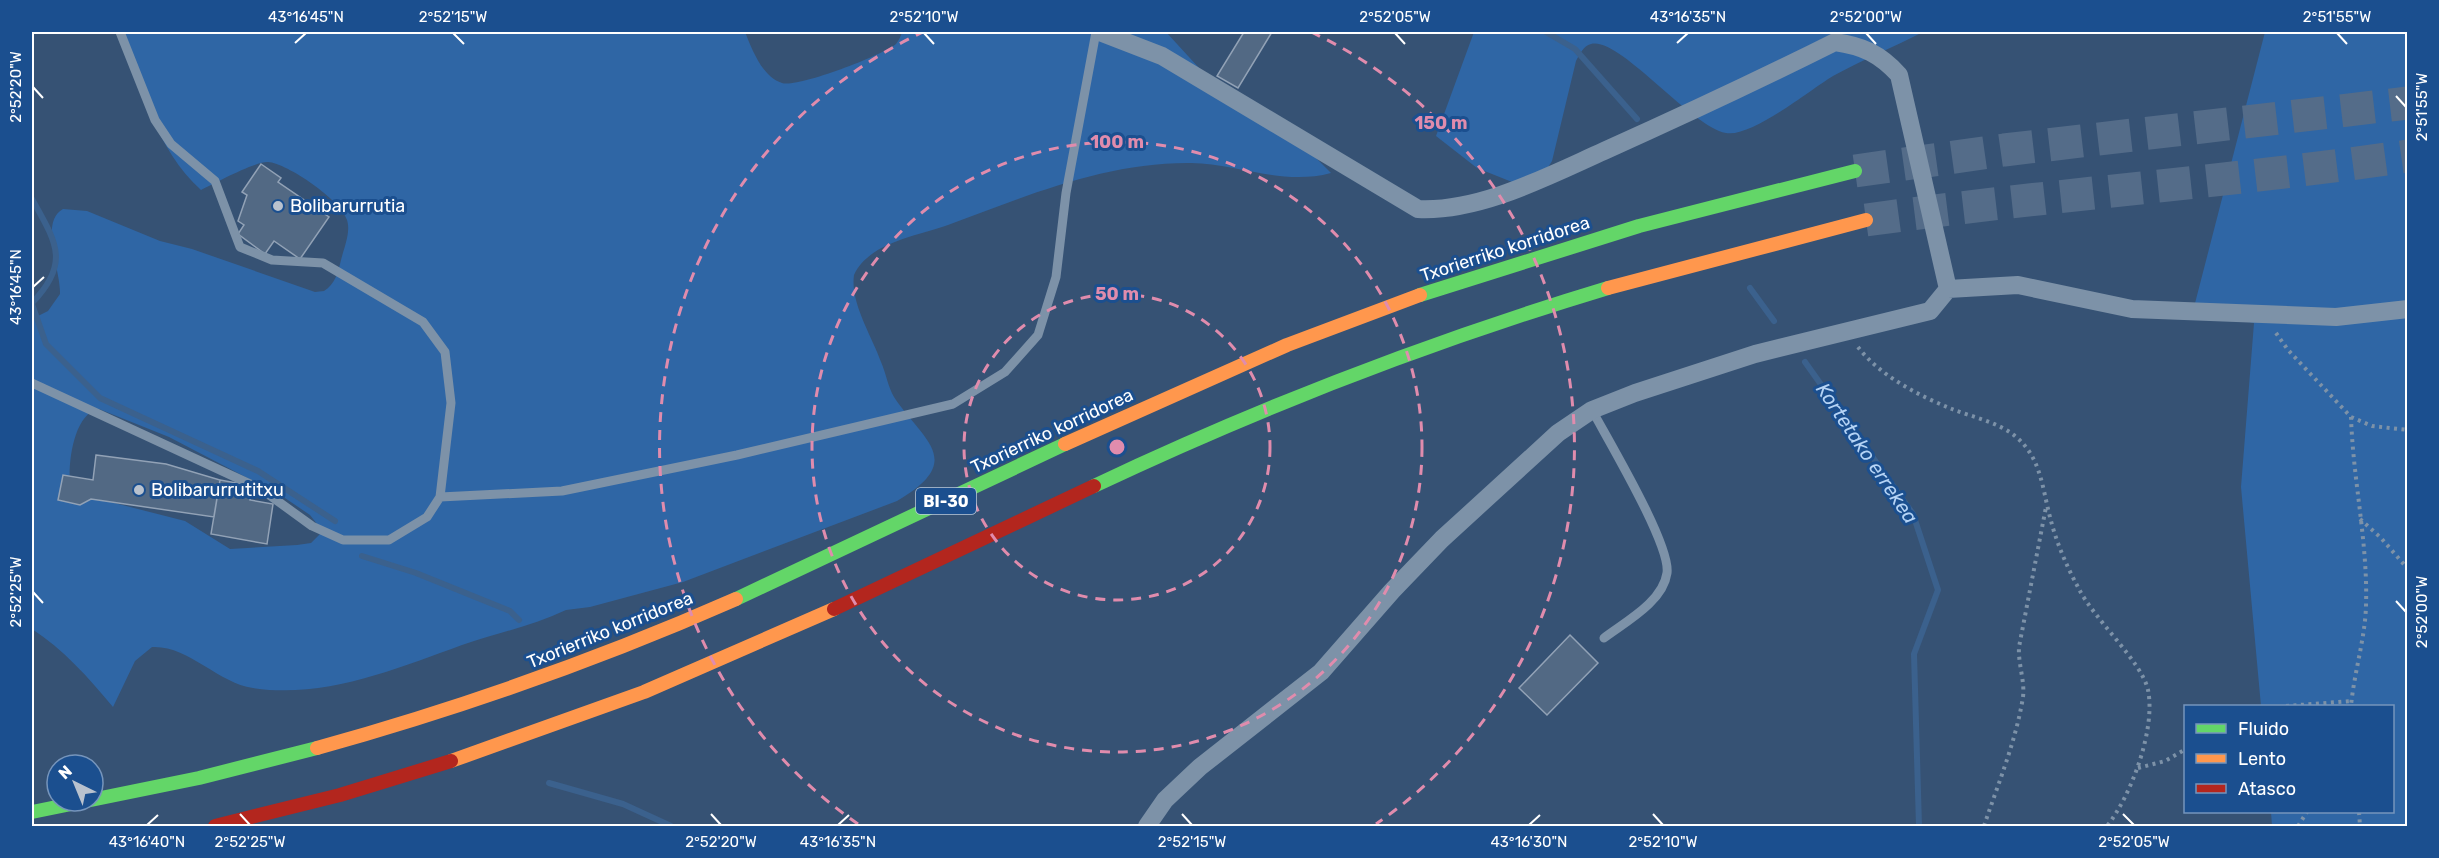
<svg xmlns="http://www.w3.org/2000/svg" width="2439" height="858" font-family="Rubik,sans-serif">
  <rect width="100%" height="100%" fill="#365274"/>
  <!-- green -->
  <path fill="#2f66a5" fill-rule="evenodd" d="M120,32H745C752,49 762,77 782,83C798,88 883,55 896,44C899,40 901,36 902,32H1166L1211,81L1305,147L1331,173C1283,186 1239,164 1191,163C1106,162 1026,196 948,225C918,236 869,242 854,275C850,303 872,336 881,362C886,373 888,387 894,397C923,441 967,460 897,501L683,582L590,607L566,610C532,626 497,633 462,645C396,669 324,699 253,688C218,683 188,645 152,647L135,661L113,707C89,678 63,649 32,629V319L48,311L60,294C61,271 39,222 63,209L87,211L160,241L192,249L315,292L324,291C335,284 338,273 341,260C344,248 351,232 347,220C342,201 287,163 268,162C256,161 213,184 201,190C156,149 141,87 120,32ZM99,409L169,437L282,496L310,515L317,524L320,534L311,543L297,545L230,549L185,521L87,496L70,483C68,462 74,413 99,409Z
    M1474,32H1923C1894,47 1862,60 1833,76C1810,90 1751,138 1726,133C1690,126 1619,36 1591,44C1583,46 1580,54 1576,61L1552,161L1547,169L1517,184L1477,168L1436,136Z
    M2265,32H2407V826H2272L2271,812H2392V706H2261L2241,487L2254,323L2193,311Z"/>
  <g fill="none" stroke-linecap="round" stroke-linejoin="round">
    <!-- stream -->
    <path stroke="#3b618d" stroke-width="6" d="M1546,32L1575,49L1637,119
      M32,199C56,242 71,263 32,303
      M1750,288L1774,321
      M32,304L46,344L100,398L258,471L335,521
      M1805,362L1913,514L1938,590L1914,654L1919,826
      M362,556L416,573L510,611L519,620
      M549,783L623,804L671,826"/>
  </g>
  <!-- building -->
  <path fill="#526984" stroke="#92a2b6" stroke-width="1.5" d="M1244,32H1272L1238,88L1217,76Z
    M261,164L281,178L278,182L329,217L300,259L274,241L265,254L238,234L244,225L238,221L247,195L242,192Z
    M96,455L166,464L220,480L214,517L91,499L80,505L58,500L63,475L93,480Z
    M220,480L253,486L250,500L273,504L267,544L211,534Z
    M1570,635L1598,663L1547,715L1519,688Z"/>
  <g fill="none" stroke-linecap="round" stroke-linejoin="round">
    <!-- highway-tunnel -->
    <path stroke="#546c89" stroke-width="33" stroke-dasharray="33 16" stroke-linecap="butt" d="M1855,171L2004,150L2408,103
      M1866,220C2046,195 2228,182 2408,156"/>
    <!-- path -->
    <path stroke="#7d92a8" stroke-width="4" stroke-dasharray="3 4.5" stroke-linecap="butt" d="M2276,333L2288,350L2351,417C2353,480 2368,543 2366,606C2365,639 2354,673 2351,706
      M1858,347C1879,375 1919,396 1952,409C1972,417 1998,422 2015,436C2041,457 2042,487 2050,517C2056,542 2067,567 2079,589C2094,619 2142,662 2148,690C2156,729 2131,796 2107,826
      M2351,417L2372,426L2408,430
      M2360,519L2381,538L2408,569
      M2286,706L2351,701
      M2138,768L2165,761L2186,749
      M2359,812L2360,826
      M1984,826C1998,784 2016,741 2023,697C2025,681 2018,664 2019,647L2046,507
      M2298,826L2307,812"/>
    <!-- lane -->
    <path stroke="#7d92a8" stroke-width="9" d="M32,383L261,489L312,526L343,540H389L427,517L440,497L451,403L445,352L423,322L323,263L272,260L240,247L215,181L171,144L155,120L120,32
      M1592,410C1608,440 1671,545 1667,573C1663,602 1625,622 1604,638
      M440,497L562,491L737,455L953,404L1005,372L1038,335L1056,277L1066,193L1096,32"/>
    <!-- street -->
    <path stroke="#7d92a8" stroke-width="18" d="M1100,32L1162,56L1418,209C1480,212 1548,176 1604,151C1682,116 1759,80 1835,42C1863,46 1880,54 1899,75L1948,289
      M1147,826L1165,800L1200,767L1321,672L1392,591L1442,539L1558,433L1592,410L1635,393L1755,354L1930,311L1948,289L2018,285L2132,309L2336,317L2408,309"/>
    <!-- fast -->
    <path stroke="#63d668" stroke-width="14" d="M1420,295L1639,226L1855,171
      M1094,486C1261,407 1432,341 1608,288
      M736,599L1065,444
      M32,812L199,778L317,748"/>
    <!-- slow -->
    <path stroke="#ff974d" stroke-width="14" d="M1608,288L1866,220
      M1065,444L1287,345L1420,295
      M317,748C461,708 600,659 736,599
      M451,761L644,692L834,609"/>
    <!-- jam -->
    <path stroke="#b3261e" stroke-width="14" d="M834,609L1094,486
      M215,826L340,795L451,761"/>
  </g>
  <!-- ticks -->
  <path fill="none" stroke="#fff" stroke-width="2" d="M453,33L464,44M924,33L934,44M1395,33L1405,44M1866,33L1876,44M2337,33L2347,44M295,43L306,33M1677,43L1688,33M33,87L43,98M2396,96L2406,107M33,287L44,277M33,592L43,603M2396,601L2406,612M240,814L250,825M711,814L721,825M1182,814L1192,825M1653,814L1663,825M2123,814L2134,825M147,825L158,815M838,825L849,815M1529,825L1540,815"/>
  <!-- distance rings -->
  <g fill="none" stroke="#e08cad" stroke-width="3" stroke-dasharray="10 8">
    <circle cx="1117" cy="447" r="153"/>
    <circle cx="1117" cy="447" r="305"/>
    <path d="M858 824A458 458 0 0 1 923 32M1311 32A458 458 0 0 1 1376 824"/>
  </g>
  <!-- markers -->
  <g fill="#b9c2ce" stroke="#1b4f8f" stroke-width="2">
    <circle cx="278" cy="206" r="6"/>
    <circle cx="139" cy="490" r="6"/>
  </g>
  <g text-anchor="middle" stroke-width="6" stroke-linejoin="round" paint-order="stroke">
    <!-- shield labels -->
    <rect fill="#1b4f8f" stroke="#bbcadd" stroke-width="1.5" x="916" y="488" width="60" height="26" rx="4.5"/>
    <g font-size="16" font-weight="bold" fill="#fff">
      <text x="946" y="507">BI-30</text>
    </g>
    <!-- poi labels -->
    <g font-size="18" fill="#fff" stroke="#1b4f8f" text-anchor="start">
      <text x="290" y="212">Bolibarurrutia</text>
      <text x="151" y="496">Bolibarurrutitxu</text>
    </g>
    <!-- street labels -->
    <g font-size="18" fill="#fff" stroke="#1b4f8f">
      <text transform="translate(1505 249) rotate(-18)" y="6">Txorierriko korridorea</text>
      <text transform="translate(1052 431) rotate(-25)" y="6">Txorierriko korridorea</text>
      <text transform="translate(610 630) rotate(-22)" y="6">Txorierriko korridorea</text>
    </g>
    <!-- water labels -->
    <g font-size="20" font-style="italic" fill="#b5d3f5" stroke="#1b4f8f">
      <text transform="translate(1867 453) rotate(56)" y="7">Kortetako errekea</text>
    </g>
  </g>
  <circle cx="1117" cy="447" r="9" fill="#e08cad" stroke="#1b4f8f" stroke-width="3"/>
  <g font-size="18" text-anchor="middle" font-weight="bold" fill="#e08cad" stroke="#1b4f8f" stroke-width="6" stroke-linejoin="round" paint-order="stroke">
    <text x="1441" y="129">150 m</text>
    <text x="1117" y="148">100 m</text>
    <text x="1117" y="300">50 m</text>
  </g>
  <!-- border -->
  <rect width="2439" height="858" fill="none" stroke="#1b4f8f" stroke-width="66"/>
  <!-- legend -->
  <rect x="2184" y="705" width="210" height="108" fill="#1b4f8f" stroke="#7695bc" stroke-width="1.5"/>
  <rect x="2196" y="724" width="30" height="9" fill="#63d668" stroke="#7695bc" stroke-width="1.5"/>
  <text x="2238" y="735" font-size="18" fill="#ffffff">Fluido</text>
  <rect x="2196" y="754" width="30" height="9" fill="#ff974d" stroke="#7695bc" stroke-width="1.5"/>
  <text x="2238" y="765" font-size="18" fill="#ffffff">Lento</text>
  <rect x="2196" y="784" width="30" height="9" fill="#b3261e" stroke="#7695bc" stroke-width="1.5"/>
  <text x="2238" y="795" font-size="18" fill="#ffffff">Atasco</text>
  <!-- north arrow -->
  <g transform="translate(75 783) rotate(317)"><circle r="28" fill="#1b4f8f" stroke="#7695bc" stroke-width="1.5"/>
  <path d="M0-4.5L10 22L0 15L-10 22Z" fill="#b9c2ce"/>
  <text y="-9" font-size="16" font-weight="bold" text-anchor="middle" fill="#ffffff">N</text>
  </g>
  <rect x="33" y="33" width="2373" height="792" fill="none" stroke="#fff" stroke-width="2"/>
  <g font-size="15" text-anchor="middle" fill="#fff">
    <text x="306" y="22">43°16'45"N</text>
    <text x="453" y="22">2°52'15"W</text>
    <text x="924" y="22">2°52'10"W</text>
    <text x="1395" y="22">2°52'05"W</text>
    <text x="1688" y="22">43°16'35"N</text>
    <text x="1866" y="22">2°52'00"W</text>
    <text x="2337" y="22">2°51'55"W</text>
    <text transform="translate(16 87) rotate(-90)" y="5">2°52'20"W</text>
    <text transform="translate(2422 107) rotate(-90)" y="5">2°51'55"W</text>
    <text transform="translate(16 287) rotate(-90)" y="5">43°16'45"N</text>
    <text transform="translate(16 592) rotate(-90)" y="5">2°52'25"W</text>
    <text transform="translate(2422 612) rotate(-90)" y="5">2°52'00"W</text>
    <text x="147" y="847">43°16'40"N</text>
    <text x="250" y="847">2°52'25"W</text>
    <text x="721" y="847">2°52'20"W</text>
    <text x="838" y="847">43°16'35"N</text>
    <text x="1192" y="847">2°52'15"W</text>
    <text x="1529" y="847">43°16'30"N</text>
    <text x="1663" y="847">2°52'10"W</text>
    <text x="2134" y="847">2°52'05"W</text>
  </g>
</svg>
